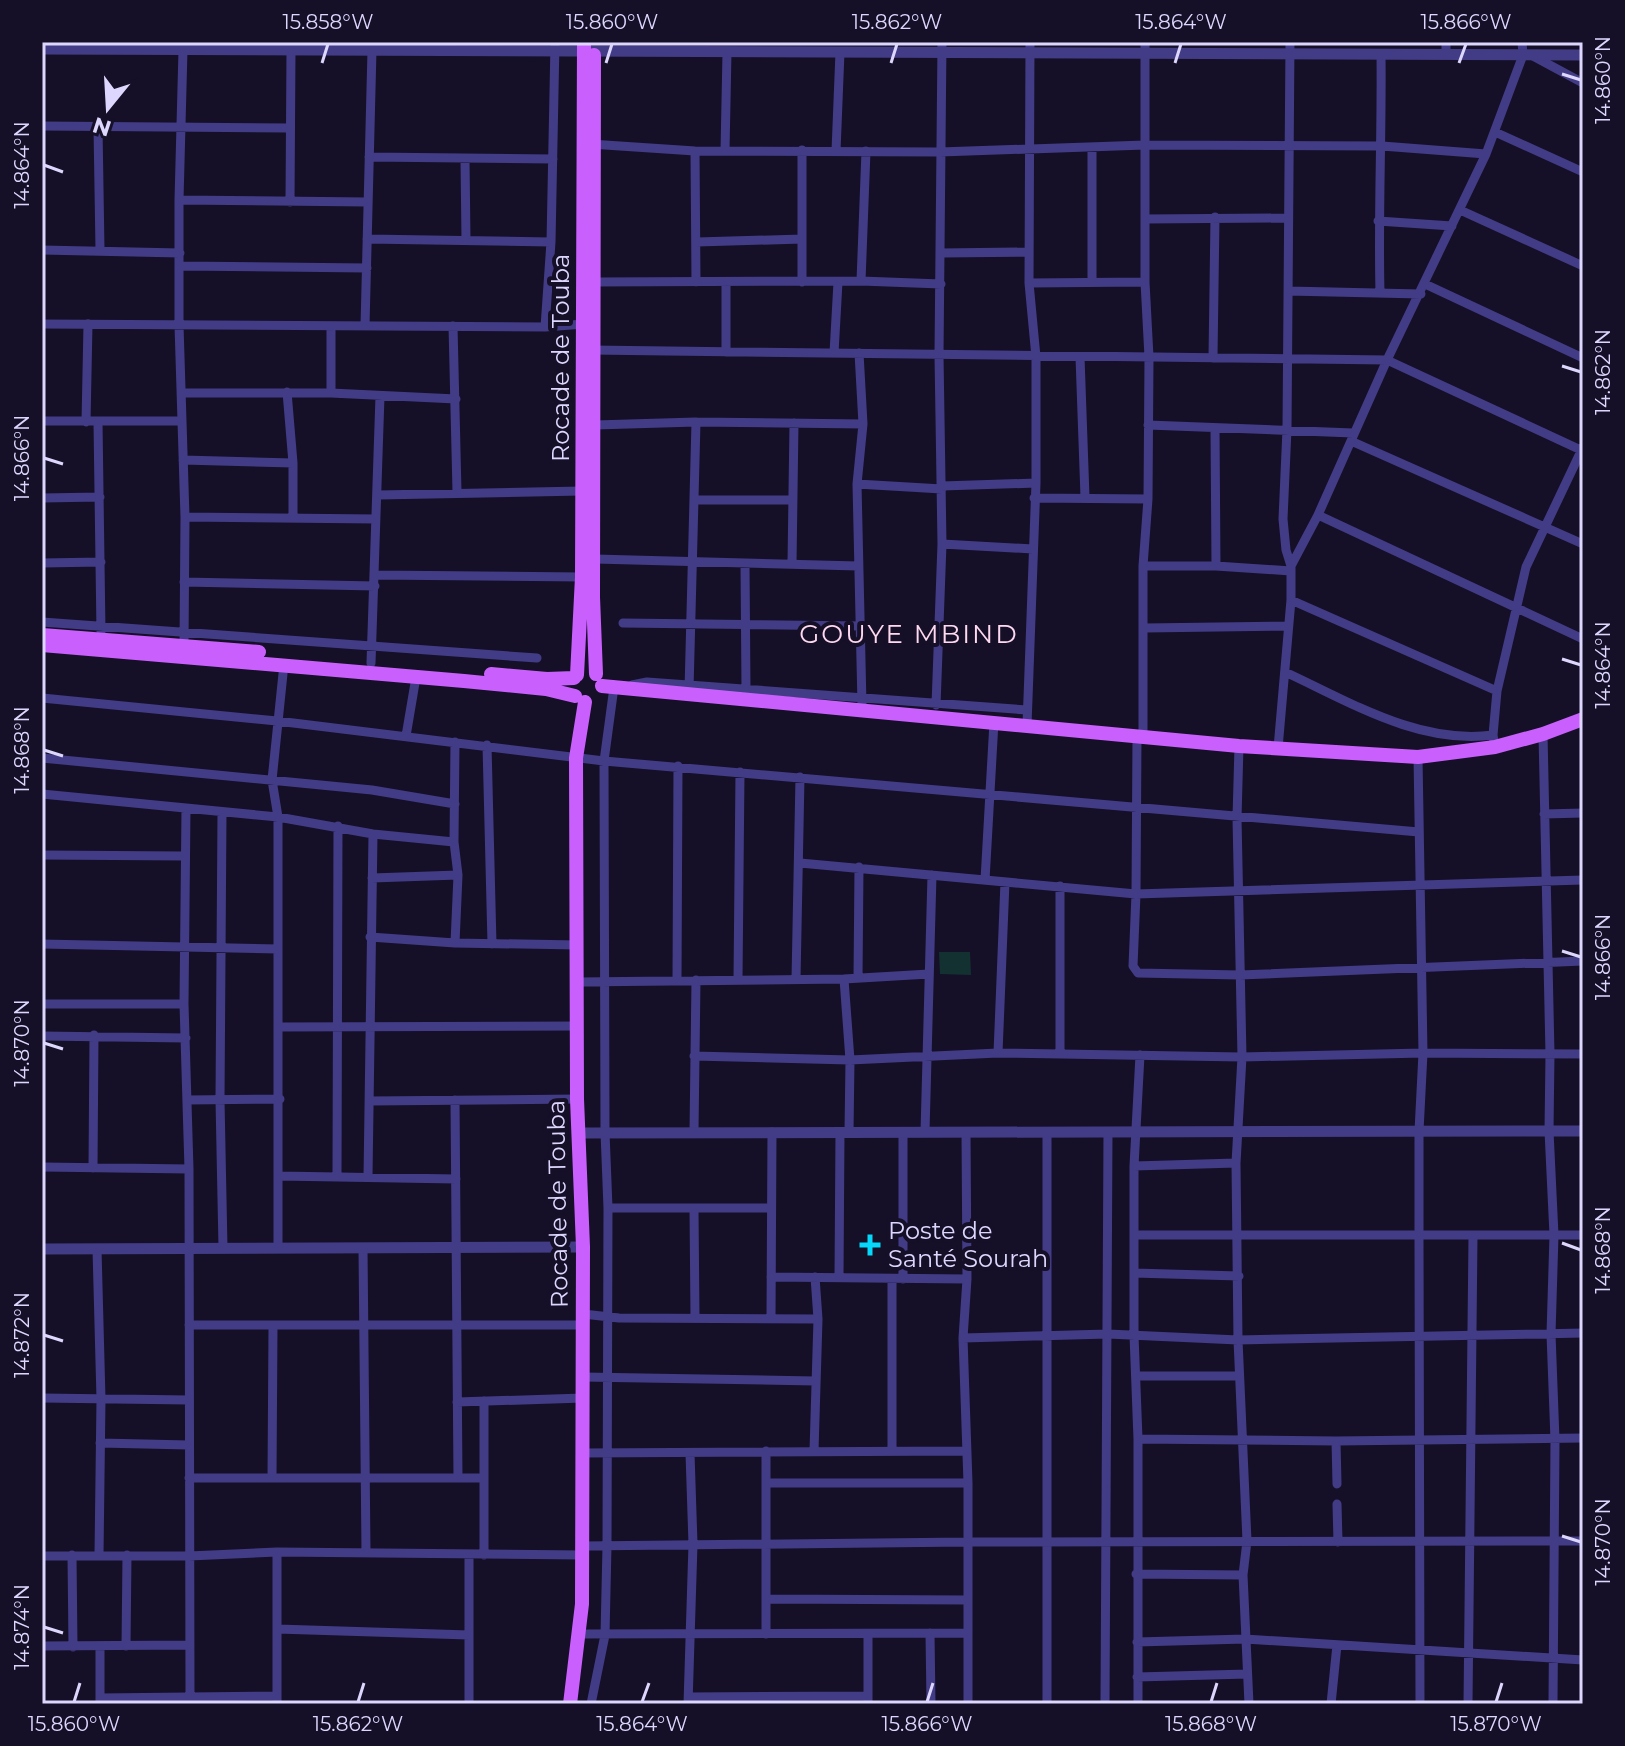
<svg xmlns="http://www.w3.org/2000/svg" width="1625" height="1746" font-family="Montserrat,sans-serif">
  <rect width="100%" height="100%" fill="#151027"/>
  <!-- green -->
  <path fill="#133131" d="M939,952H970L971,975L940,974Z"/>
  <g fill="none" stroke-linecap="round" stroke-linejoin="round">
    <!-- minor -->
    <path stroke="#423c86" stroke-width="9" d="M1446,42V54
      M183,50L179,200V325L185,517L184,646
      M1533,56L1583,83
      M42,126L290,128
      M98,127L100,250
      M1495,132L1583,172
      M590,144L695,151L940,152L1145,145L1382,146L1486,154
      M695,151L696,282
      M725,151L727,52
      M836,151L840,52
      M369,157L553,159
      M465,160L466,240
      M179,200L367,202
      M290,202L291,50
      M1460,210L1583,266
      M1146,219L1288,218
      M1378,221L1452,226
      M367,239L551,242
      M697,242L802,239
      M42,250L180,253
      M941,253L1029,252
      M181,266L367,268
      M861,281L866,151
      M595,282L861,281L941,284
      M802,282V150
      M1092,282V149
      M726,283V352
      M1029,283L1145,282
      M1425,284L1583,358
      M1288,291L1421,294
      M1380,293C1378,213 1382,134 1381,54
      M42,324L545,327L584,324
      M365,326L372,50
      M453,326L457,492
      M545,327L551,242L555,42
      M591,350L1387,360L1583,451
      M834,353L838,282
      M859,353L863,424L857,484L862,705
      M1080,357L1085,497
      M1213,358L1215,217
      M287,392L293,463V518
      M181,393H331L456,399
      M331,393V326
      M42,421H182
      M86,422L88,324
      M98,422L101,632
      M595,425L696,422L863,424
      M1148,425L1353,433
      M1215,428L1216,566
      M1351,441L1583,544
      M183,460L293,463
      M857,484L942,489
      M942,486L1036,483
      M378,495L582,491
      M42,498L100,497
      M1034,498L1148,499
      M696,500H793
      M1318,515L1583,639
      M185,517L376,519
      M942,544L1033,549
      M595,559L858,566
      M42,563L101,562
      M745,564L746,690
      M792,564L794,423
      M1143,566H1216L1291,571
      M1291,566L1318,515L1387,360L1486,154L1523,55L1522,42
      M374,575L582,577
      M184,582L375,586
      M1291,600L1497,691
      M42,622L537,658
      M623,623L861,626
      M1145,628L1288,626
      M371,663L380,396
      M1285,672C1350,702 1419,745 1493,735
      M632,685L647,682L1027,710
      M689,690L696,422
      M42,698L277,721L604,761L1419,832
      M936,705L942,544L939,355L942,42
      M1027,725L1036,483V357L1029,283L1030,42
      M1543,734L1550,1054L1549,1131L1554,1235L1551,1334L1555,1440L1553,1704
      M406,736L416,677
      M1137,736L1136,894L1133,966L1138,973L1240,975L1583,961
      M1143,737V566L1148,499L1149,357L1145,282V42
      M455,742L454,842L458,875L455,943
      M487,745L492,944
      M1239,746L1237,818L1242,1057L1236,1163L1238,1340L1247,1541L1243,1575L1249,1704
      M1495,747L1493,735L1497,691L1526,567L1583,447
      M1278,748L1291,600V566L1286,550L1283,519L1287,429L1290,42
      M1418,757L1423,1053L1419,1131V1236L1420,1704
      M42,758L372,790L455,804
      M42,794L278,817L373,834L454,842
      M186,808L184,1004L189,1169L190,1696
      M222,813L220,1100L223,1248
      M1544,814L1583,813
      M42,855L184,856
      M800,863L1136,894L1583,880
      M372,878L458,875
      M985,880L994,722
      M1060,886V1054
      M370,937L455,943L578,945
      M42,944L278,949
      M858,978L859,867
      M738,979L740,772
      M796,979L800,777
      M844,979L850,1060L849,1132
      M677,980L678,766
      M578,982L844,979L929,974
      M42,1004H184
      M278,1027L578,1026
      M42,1036L186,1038
      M998,1053L1005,882
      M694,1056L850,1060L998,1053L1242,1057L1423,1053L1583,1054
      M187,1100L280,1099
      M455,1100L458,1478
      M370,1101L577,1099
      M694,1132L696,980
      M925,1132L932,875
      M966,1132L967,1279L963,1338L968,1483V1704
      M1047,1132V1704
      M1134,1166L1236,1163
      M42,1167L189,1169
      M93,1168L94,1035
      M279,1176L456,1179
      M337,1177L338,826
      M368,1177L373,834
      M608,1208H771
      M694,1209L695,1317
      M1136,1235H1583
      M278,1248V817L272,780L284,664
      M363,1248L366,1552
      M97,1249L101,1399L99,1555
      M1134,1273L1239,1276
      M771,1277L967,1279
      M839,1277L840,1132
      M903,1279V1132
      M583,1314L619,1318L818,1319
      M771,1318L772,1132
      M189,1325H583
      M963,1338L1108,1334L1238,1340L1583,1333
      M1136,1376H1239
      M583,1377L815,1381
      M42,1398L189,1400
      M484,1401V1555
      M457,1402L583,1398
      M1138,1439L1336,1441L1583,1438
      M1336,1441L1337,1484
      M100,1443L189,1445
      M766,1451V1634
      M814,1451L818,1319L815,1277
      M892,1451V1279
      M583,1453L967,1451
      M189,1478H484
      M272,1478L273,1326
      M766,1483H968
      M1337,1504L1338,1542
      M583,1546L967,1542L1583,1541
      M72,1555L73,1647
      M42,1556H189L277,1552L583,1555
      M1136,1574L1243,1575
      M766,1599L967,1600
      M277,1629L469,1635
      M930,1633L931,1704
      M579,1634L967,1633
      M1137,1642L1245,1639L1583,1660
      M42,1646L190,1645
      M126,1646L127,1555
      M1137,1677L1247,1674
      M689,1697L868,1696
      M100,1698L277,1696
      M100,1704V1647
      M277,1704V1552
      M469,1704V1555
      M591,1704L605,1635L607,1546L608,1208L605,1132L604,761L614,687
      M688,1704L693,1544L690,1453
      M868,1704V1634
      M1105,1704L1108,1132
      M1138,1704V1439L1134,1335V1166L1140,1055
      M1331,1704L1337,1645
      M1468,1704L1473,1236"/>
    <!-- tertiary -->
    <path stroke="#423c86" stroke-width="11" d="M42,49L1583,55
      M578,1133L1583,1131
      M42,1249L583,1247"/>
    <!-- primary -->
    <path stroke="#c960fd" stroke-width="14" d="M594,55L593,597L596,674
      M42,635L259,652
      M42,645L464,681L546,689L575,696
      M491,674L547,679L574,678
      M577,675L582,577L584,42
      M602,686L1239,746L1418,757L1495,747L1543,734L1583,719
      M570,1704L582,1604L583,1247L577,1099L576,758L585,702"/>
  </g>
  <!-- ticks -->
  <path fill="none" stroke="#ddd7fe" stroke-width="3" d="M322,63L328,44M606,63L612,44M891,63L897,44M1175,63L1181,44M1459,63L1466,44M1562,74L1581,80M44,165L63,172M1562,366L1581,372M44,458L63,464M1562,659L1581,665M44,750L63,756M1562,951L1581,957M44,1043L63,1049M1562,1243L1581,1250M44,1335L63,1341M1562,1536L1581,1542M44,1627L63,1633M74,1702L80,1683M358,1702L364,1683M642,1702L649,1683M927,1702L933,1683M1211,1702L1217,1683M1496,1702L1502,1683"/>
  <!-- markers -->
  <path fill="#06d8fb" stroke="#151027" stroke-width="3" d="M866 1233h8v8h8v8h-8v8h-8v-8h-8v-8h8z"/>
  <g text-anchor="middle" stroke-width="8" stroke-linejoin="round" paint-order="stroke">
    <!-- street labels -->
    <g font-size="24" fill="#ddd7fe" stroke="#151027">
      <text transform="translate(561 358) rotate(-90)" y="8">Rocade de Touba</text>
      <text transform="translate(558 1204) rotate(-91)" y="8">Rocade de Touba</text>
    </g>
    <!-- poi labels -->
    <g font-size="24" fill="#ddd7fe" stroke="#151027" text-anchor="start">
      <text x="888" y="1239">Poste de<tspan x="888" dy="28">Santé Sourah</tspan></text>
    </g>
    <!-- neighbourhood labels -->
    <g font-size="26" letter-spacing="2" fill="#fed9ef" stroke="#151027">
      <text x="909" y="643">GOUYE MBIND</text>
    </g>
  </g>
  <!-- border -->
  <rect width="1625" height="1746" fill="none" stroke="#151027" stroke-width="88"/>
  <!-- north arrow -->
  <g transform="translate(108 108) rotate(198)" stroke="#151027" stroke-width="6" paint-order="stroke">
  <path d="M0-6L14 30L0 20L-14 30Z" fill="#ddd7fe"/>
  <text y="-12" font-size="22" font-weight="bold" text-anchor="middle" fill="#ddd7fe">N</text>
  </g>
  <rect x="44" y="44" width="1537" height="1658" fill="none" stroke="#ddd7fe" stroke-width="3"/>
  <g font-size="20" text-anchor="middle" fill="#ddd7fe">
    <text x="328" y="29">15.858°W</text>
    <text x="612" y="29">15.860°W</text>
    <text x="897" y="29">15.862°W</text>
    <text x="1181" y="29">15.864°W</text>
    <text x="1466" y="29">15.866°W</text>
    <text transform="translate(1603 80) rotate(-90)" y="7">14.860°N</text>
    <text transform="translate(22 165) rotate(-90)" y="7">14.864°N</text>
    <text transform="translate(1603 372) rotate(-90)" y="7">14.862°N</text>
    <text transform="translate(22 458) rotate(-90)" y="7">14.866°N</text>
    <text transform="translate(1603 665) rotate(-90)" y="7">14.864°N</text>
    <text transform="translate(22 750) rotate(-90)" y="7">14.868°N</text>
    <text transform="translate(1603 957) rotate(-90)" y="7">14.866°N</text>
    <text transform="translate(22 1043) rotate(-90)" y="7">14.870°N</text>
    <text transform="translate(1603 1250) rotate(-90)" y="7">14.868°N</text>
    <text transform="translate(22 1335) rotate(-90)" y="7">14.872°N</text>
    <text transform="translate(1603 1542) rotate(-90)" y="7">14.870°N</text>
    <text transform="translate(22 1627) rotate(-90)" y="7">14.874°N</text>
    <text x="74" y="1731">15.860°W</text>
    <text x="358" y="1731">15.862°W</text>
    <text x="642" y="1731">15.864°W</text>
    <text x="927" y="1731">15.866°W</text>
    <text x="1211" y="1731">15.868°W</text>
    <text x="1496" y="1731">15.870°W</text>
  </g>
</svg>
